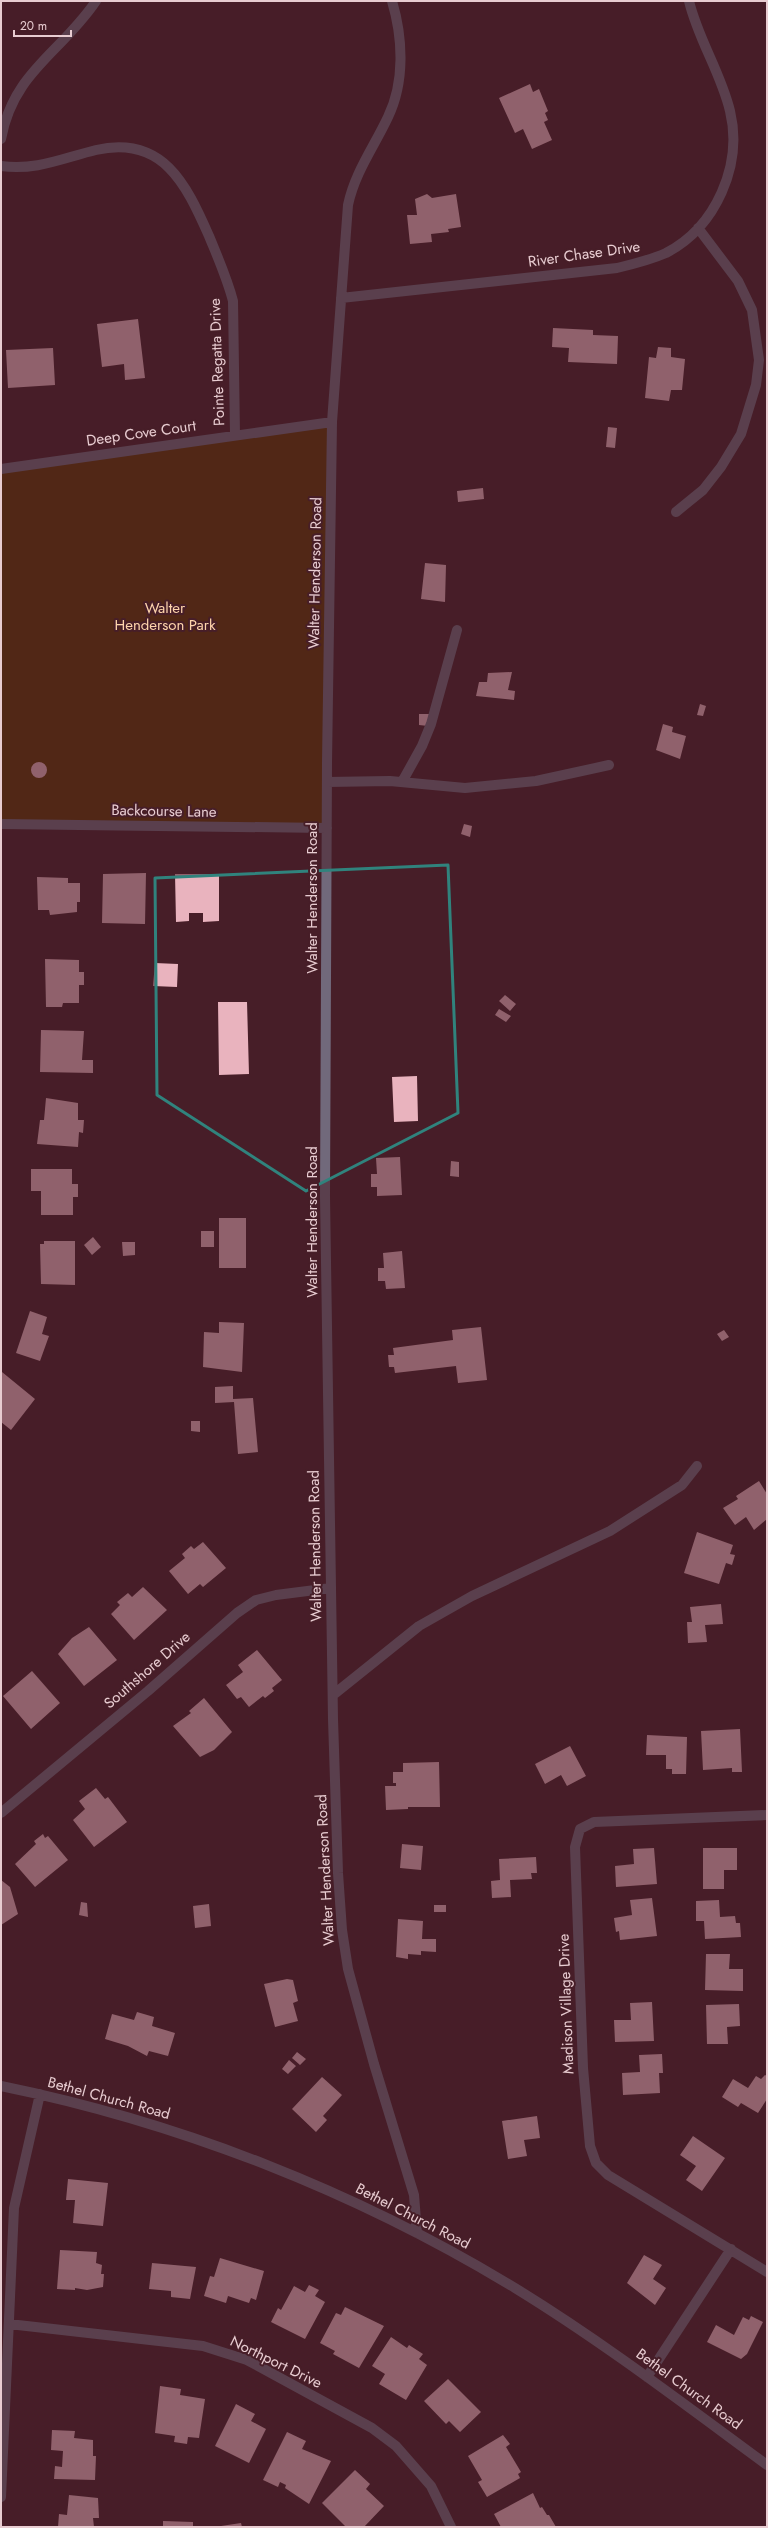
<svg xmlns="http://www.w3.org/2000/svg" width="768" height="2528" font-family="Jost,sans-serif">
  <rect width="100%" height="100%" fill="#471e28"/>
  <!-- green -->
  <path fill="#5d3400" d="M332,423L326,827L1,823V470Z"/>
  <!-- building -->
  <path fill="#e9b3be" d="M530,84L533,92L539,89L548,111L545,113L548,120L544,122L552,140L532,149L523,129L515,133L499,98Z
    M427,194L432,198L456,194L461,227L448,229L449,232L431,234L432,242L410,244L407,215H417L415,199Z
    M138,319L145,378L125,380L124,364L102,367L97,324Z
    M553,328L593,330V335L618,336L617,364L568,362L569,348L552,347Z
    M658,347L671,348V357L685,359L682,390H671L669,401L645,398L649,357L656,358Z
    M53,348L55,385L8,388L6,350Z
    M608,427L617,428L615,448L606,447Z
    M483,488L484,499L458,502L457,491Z
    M425,563L446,565L445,602L421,599Z
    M512,672L508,690L515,691L514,700L476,696L479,682H487L488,673Z
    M700,704L706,706L703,716L697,715Z
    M419,714H429L428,726L419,725Z
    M663,724L673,727L672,732L686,736L680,759L656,750Z
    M31 770a8 8 0 1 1 16 0a8 8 0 1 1-16 0Z
    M464,824L472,826L470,837L461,834Z
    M146,873L145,924L102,923L103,874Z
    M175,874H219V921L203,922V913H189V921L176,922Z
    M37,877L68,878V883H80V902H77V912L50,915L49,910H38Z
    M45,959L79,960V972H84V985H79V1003H63L62,1007H46Z
    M155,963L178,964L177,987L153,986Z
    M505,995L516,1004L510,1011L499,1001Z
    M218,1002H247L249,1074L219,1075Z
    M499,1009L511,1016L506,1022L495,1015Z
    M41,1030L84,1031L82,1060H93V1073L40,1072Z
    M417,1076L418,1121L394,1122L392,1077Z
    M46,1098L78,1103V1120H84L83,1133L79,1132L78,1147L37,1144L40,1120H44Z
    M400,1157L402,1195L377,1196V1187H371V1174H377L376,1158Z
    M451,1161L459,1162V1177L450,1176Z
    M31,1169H72V1184H78V1197H73V1215H41V1191H31Z
    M219,1218H246V1268H219Z
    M201,1231H214V1247H201Z
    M93,1237L101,1247L92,1255L84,1245Z
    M44,1241H75V1285L41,1284L40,1244H44Z
    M122,1242H135V1255L123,1256Z
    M402,1251L405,1288L386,1289L385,1281H378V1268H384L383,1253Z
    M30,1311L47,1317L42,1334L49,1336L40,1361L16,1353Z
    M219,1322L244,1323L242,1372L203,1367L204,1332L219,1333Z
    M481,1327L487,1380L458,1383L456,1366L395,1373L394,1367H389L388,1355H394L393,1348L453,1340L452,1330Z
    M724,1330L729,1337L722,1341L717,1334Z
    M2,1372L35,1399L11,1430L1,1422Z
    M233,1386V1399L253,1398L258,1452L238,1454L234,1402L215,1403V1387Z
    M191,1421H200V1432L191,1431Z
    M759,1481L767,1494V1519L754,1530L746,1517L735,1525L723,1508L738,1499L736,1496Z
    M697,1532L733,1545L730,1554L735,1555L732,1565L726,1563L719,1584L684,1573Z
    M203,1542L226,1568L203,1587L200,1584L188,1594L169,1571L185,1558L182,1554L191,1546L194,1549Z
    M143,1587L167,1610L134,1640L111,1614L120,1605L117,1602L128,1593L132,1597Z
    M721,1604L723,1624L705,1625L707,1642L688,1643L687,1622H692L690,1607Z
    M89,1627L117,1660L84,1686L58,1654L72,1638Z
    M257,1650L282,1680L272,1688L274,1691L265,1698L263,1696L249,1707L241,1697L237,1699L226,1685L243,1672L238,1665Z
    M32,1671L60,1703L31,1729L3,1696Z
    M204,1698L232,1732L214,1750L200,1757L173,1726L191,1713L189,1711Z
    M740,1729L742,1772H732V1768L703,1770L701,1731Z
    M647,1735L687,1737L686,1774H672V1769H666V1755H646Z
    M570,1746L586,1776L567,1786L561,1775L545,1784L535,1764Z
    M439,1762L440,1807H408V1809L386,1810L385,1786H396V1783H393V1772H403V1763Z
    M96,1788L105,1799L108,1797L127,1822L94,1847L73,1820L85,1809L79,1801Z
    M43,1834L45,1838L48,1836L68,1860L35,1887L15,1864L36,1844L34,1841Z
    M402,1844L423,1846L421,1870L400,1868Z
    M654,1848L657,1884L616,1887L615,1866L634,1864L633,1849Z
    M703,1848H737V1870H724V1889H703Z
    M536,1857L537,1873H531L532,1879L510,1880L511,1897L492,1898L491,1881L500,1880L499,1859Z
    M1,1880L10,1887L18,1914L1,1925Z
    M652,1898L657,1936L620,1940L619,1931L616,1932L614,1918L632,1915L630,1900Z
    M719,1900L720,1917L735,1916L736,1923H740L741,1937L705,1939L704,1921H696V1901Z
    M81,1902L87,1903L88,1917L79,1915Z
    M209,1904L211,1926L195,1928L193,1906Z
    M434,1905H446V1912H434Z
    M398,1919L423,1921L422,1939H436V1952L421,1951V1955L408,1954V1959L396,1957Z
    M706,1954H730L729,1969H743V1991L705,1990Z
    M287,1979L293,1980L298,2001L293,2003L298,2021L275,2027L264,1984Z
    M652,2002L654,2041L615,2042L614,2020H631L630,2003Z
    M739,2004L740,2026L727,2027L728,2044H707L706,2005Z
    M137,2012L154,2017L152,2026L175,2033L168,2056L149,2051L147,2056L128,2046L105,2039L112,2014L134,2020Z
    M297,2052L306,2059L300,2065L292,2058Z
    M662,2054L663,2073H659L660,2093L623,2095L622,2073L640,2072L639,2055Z
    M289,2060L296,2066L288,2074L282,2069Z
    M765,2075L767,2076V2099L758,2113L741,2103L738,2107L722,2097L733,2079L748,2088L756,2076L761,2079Z
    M322,2077L342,2095L323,2116L327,2120L316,2132L292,2109Z
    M537,2116L540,2138L524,2140L527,2156L508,2159L502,2121Z
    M693,2136L725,2158L702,2191L686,2180L696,2166L680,2155Z
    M68,2179L108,2183L103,2226L73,2223L75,2200H66Z
    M60,2250L97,2252L96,2263L102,2265L101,2274H104L103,2287L87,2290L75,2288V2290L57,2289Z
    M644,2255L662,2265L653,2279L666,2288L655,2305L627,2283Z
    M220,2258L264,2271L256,2300L251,2298L249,2303L228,2296L226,2303L204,2296L210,2276L214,2277Z
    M152,2263L196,2267L190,2299L171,2297V2291L149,2289Z
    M309,2285L319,2290L315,2296L325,2302L305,2339L271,2322L278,2308L281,2310L294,2286L305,2292Z
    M345,2307L384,2326L359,2368L333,2354L335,2351L320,2343L336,2313L341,2315Z
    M751,2316L763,2322L747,2354L741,2359L707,2342L716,2325L734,2335L743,2317L749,2320Z
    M391,2337L407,2348L409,2345L423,2354L419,2359L427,2365L406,2400L379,2384L385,2374L372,2366Z
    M448,2379L481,2412L460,2432L449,2421L446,2424L424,2401Z
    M160,2386L181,2389L180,2395L205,2399L199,2438L188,2437L187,2444L174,2442L175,2436L155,2433Z
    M236,2404L255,2414L251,2421L266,2429L249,2463L215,2446Z
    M52,2430L75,2431L74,2438L93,2440V2456H96L95,2480L54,2479L55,2466L62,2467L63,2451L51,2450Z
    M287,2432L306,2441L302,2449L331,2461L309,2504L285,2488L286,2485L280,2482L278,2487L263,2480Z
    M503,2435L510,2444L506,2447L521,2472L518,2474L520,2478L487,2497L478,2482L482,2480L468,2456Z
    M355,2470L370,2484L366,2489L384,2506L364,2527H346L322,2503Z
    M533,2493L540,2508L542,2507L547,2515H549L556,2527H501L494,2514Z
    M69,2495L98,2498L99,2518H93L94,2527H58L59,2514L67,2515Z
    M163,2521L193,2522V2527H163Z
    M241,2523L242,2527H222L221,2526Z"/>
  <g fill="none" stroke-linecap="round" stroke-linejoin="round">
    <!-- minor -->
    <path stroke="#71697b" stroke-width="10" d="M392,1C403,38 405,82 388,117C374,147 355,172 348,205L332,422L327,763L325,1196L333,1719L338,1873L342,1930L348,1969L374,2064L414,2195L417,2233
      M1,139C13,72 61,53 96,1
      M1,166C36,171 63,158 96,150C163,135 186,184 209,236C218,258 227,278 233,301L235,435
      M341,298L617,268C634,264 650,260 666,253C716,227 743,165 730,111C721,73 698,39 689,1
      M1,469L332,422
      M676,512L703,490L721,467L741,434L756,385L759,360L752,310L738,281L698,228
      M327,782L390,781L465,788L536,781L609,765
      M402,782L422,746L431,724L457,630
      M1,824L327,828
      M333,1695L419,1626L472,1596L610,1531L682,1485L697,1466
      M1,1813L148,1691L237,1613L256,1600L276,1595L331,1588
      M767,1815L594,1822L580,1829L575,1847L583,2068L590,2146L596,2163L608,2175L767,2272
      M1,2086C182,2123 357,2192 515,2288C603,2342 684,2404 767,2465
      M9,2324L203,2346L247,2360L372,2428L396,2446L431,2486L451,2527
      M647,2377L731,2249
      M1,2497L14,2208L40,2094"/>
  </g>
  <!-- marked area -->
  <path d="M0 0H768V2528H0ZM448,865L458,1113L306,1191L157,1095L155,878Z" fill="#471e28" fill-opacity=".55" fill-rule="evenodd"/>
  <path fill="none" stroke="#30837d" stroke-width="3" stroke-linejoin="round" d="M448,865L458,1113L306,1191L157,1095L155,878Z"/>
  <g text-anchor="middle" stroke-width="4" stroke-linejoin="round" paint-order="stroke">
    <!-- street labels -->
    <g font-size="15" fill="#e8ccd1" stroke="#471e28">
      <text transform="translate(584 254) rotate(-8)" y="5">River Chase Drive</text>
      <text transform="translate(217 362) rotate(-92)" y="5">Pointe Regatta Drive</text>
      <text transform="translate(141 433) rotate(-8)" y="5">Deep Cove Court</text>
      <text transform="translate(315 573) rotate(-89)" y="5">Walter Henderson Road</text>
      <text transform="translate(164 811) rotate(1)" y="5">Backcourse Lane</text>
      <text transform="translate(312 898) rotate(-90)" y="5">Walter Henderson Road</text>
      <text transform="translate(312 1222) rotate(-90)" y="5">Walter Henderson Road</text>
      <text transform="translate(315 1546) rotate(-91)" y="5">Walter Henderson Road</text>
      <text transform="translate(147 1670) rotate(-41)" y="5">Southshore Drive</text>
      <text transform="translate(325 1870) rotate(-93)" y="5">Walter Henderson Road</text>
      <text transform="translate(566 2004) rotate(-92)" y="5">Madison Village Drive</text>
      <text transform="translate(109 2098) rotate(15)" y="5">Bethel Church Road</text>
      <text transform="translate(413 2216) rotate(27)" y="5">Bethel Church Road</text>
      <text transform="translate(276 2362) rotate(26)" y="5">Northport Drive</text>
      <text transform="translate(689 2389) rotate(36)" y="5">Bethel Church Road</text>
    </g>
    <!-- park labels -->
    <g font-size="15" fill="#fed4ac" stroke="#471e28">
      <text x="165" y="613">Walter<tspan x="165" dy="17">Henderson Park</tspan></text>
    </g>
  </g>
  <!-- border -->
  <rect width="768" height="2528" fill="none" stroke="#e8ccd1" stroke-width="4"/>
  <!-- scale -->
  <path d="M14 30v6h57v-6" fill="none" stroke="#e8ccd1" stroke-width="2"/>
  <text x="20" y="30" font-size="12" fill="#e8ccd1" stroke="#471e28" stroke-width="3" paint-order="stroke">20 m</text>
</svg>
